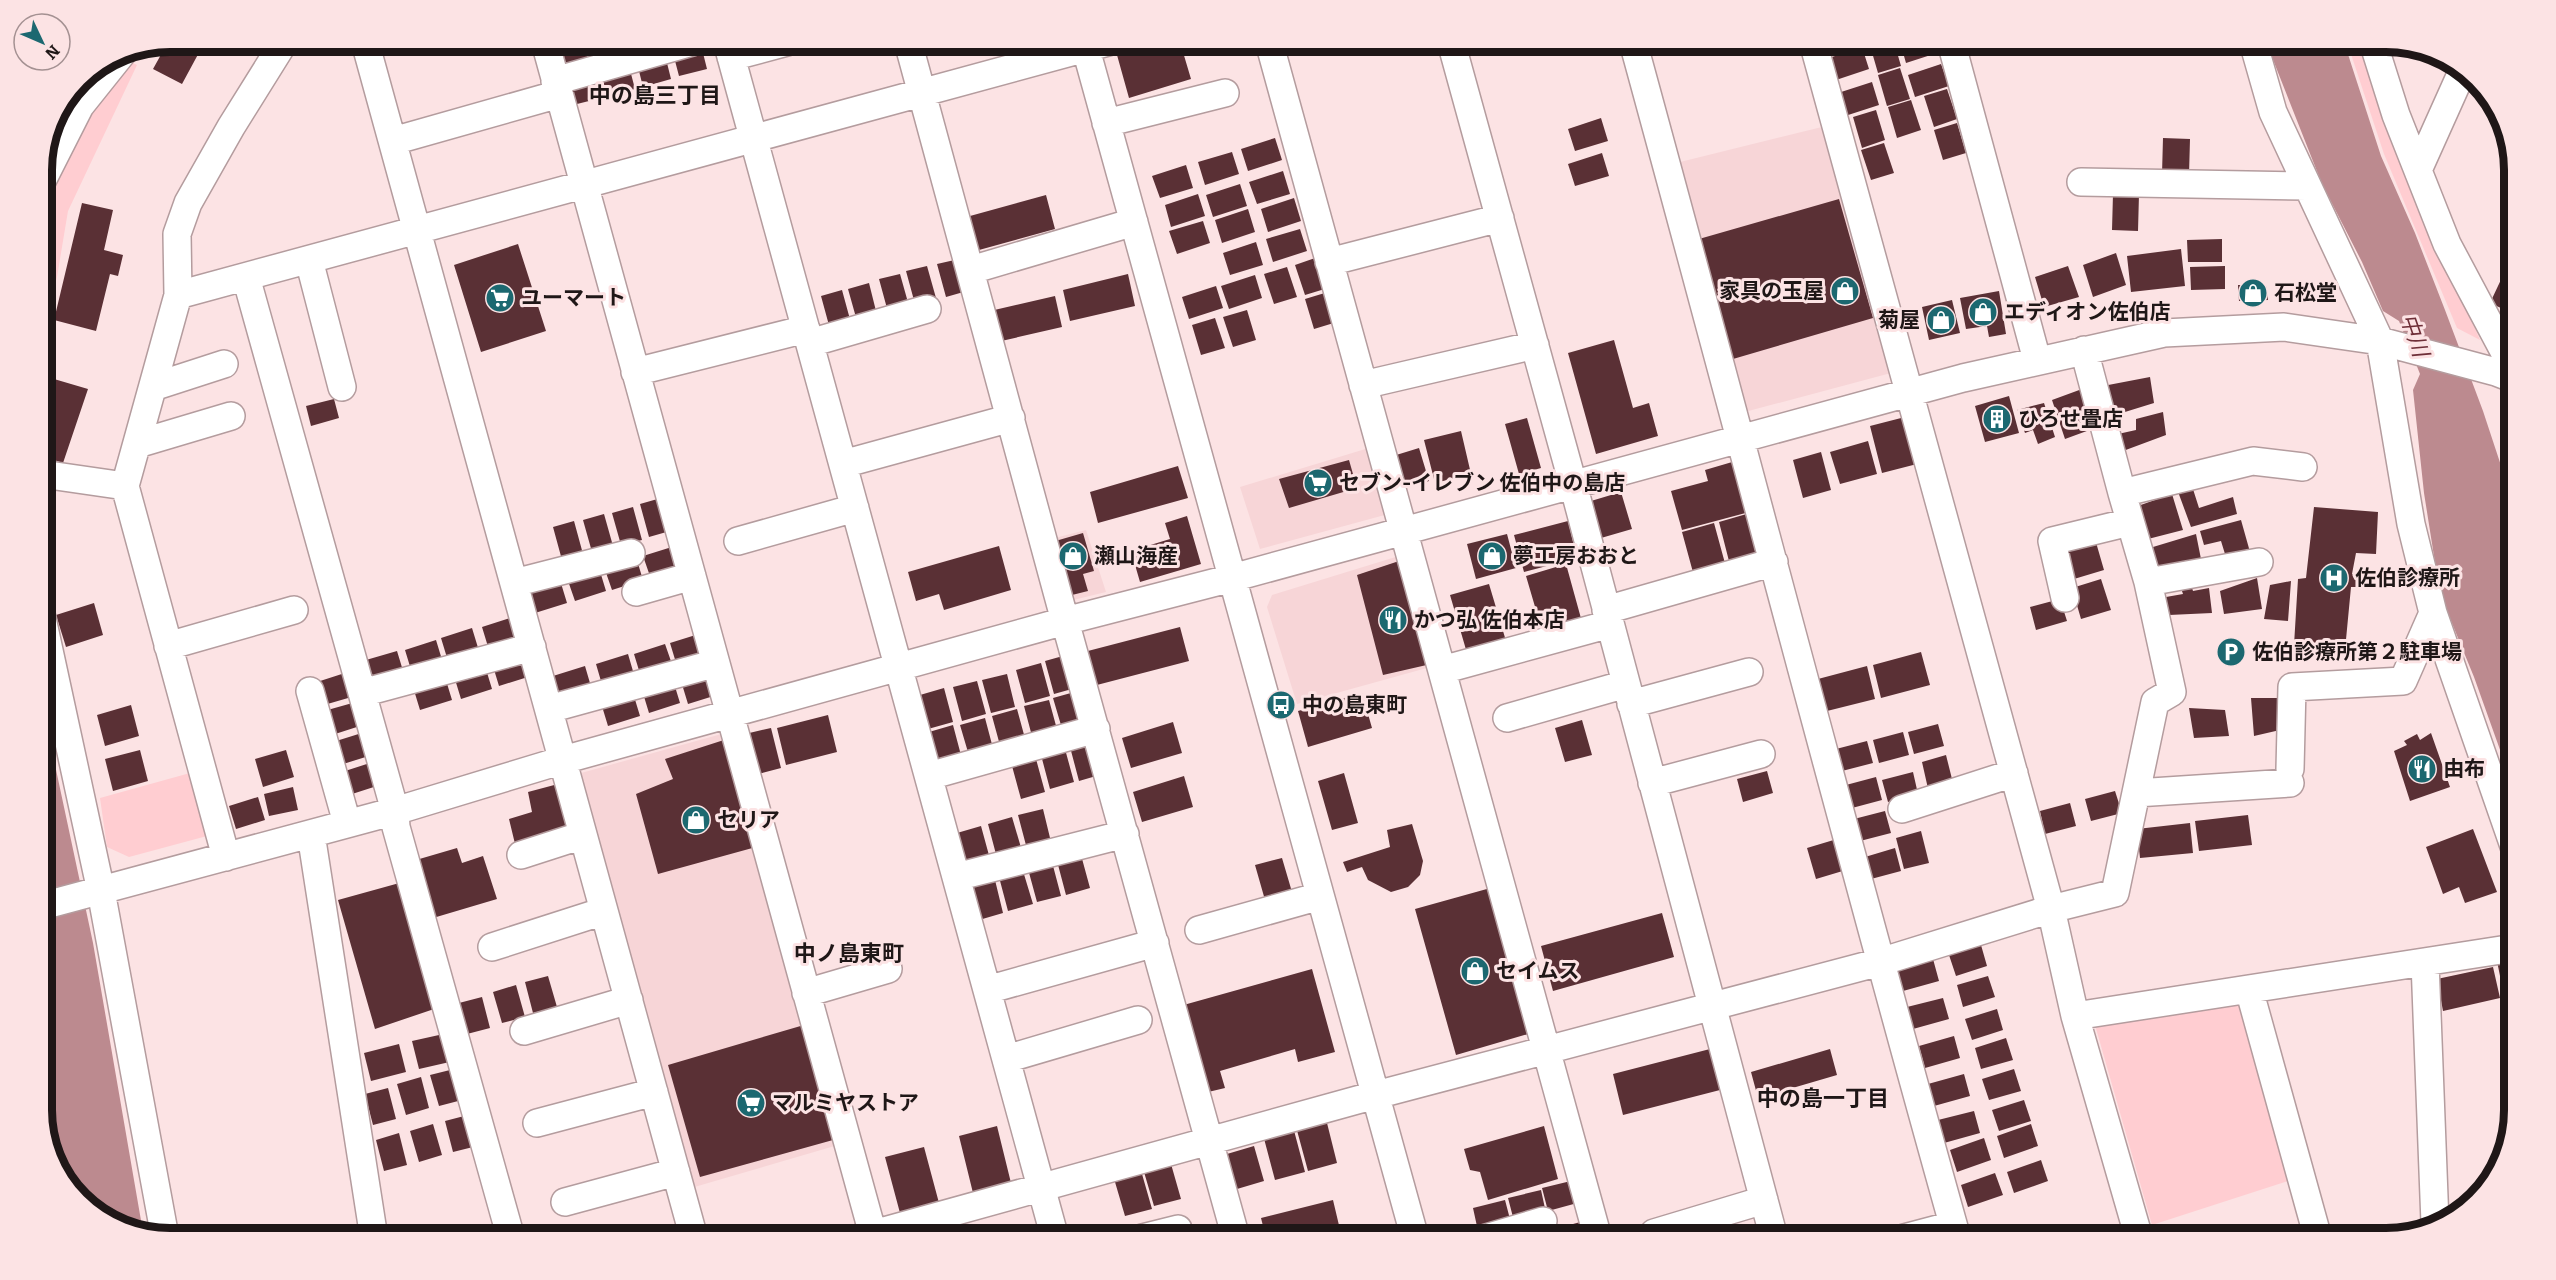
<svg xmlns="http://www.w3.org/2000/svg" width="2556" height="1280" font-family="Bitter,'Noto Sans JP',serif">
  <rect width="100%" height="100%" fill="#fce3e4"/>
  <!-- built -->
  <path fill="#f7d5d7" d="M1826,126L1891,373L1741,413L1672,164Z
    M1372,447L1392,513L1260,549L1240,487Z
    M1086,530L1106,592L1069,601L1051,539Z
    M1402,555L1434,666L1297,704L1267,607L1272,595Z
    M725,733L838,1145L691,1188L574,775Z"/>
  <!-- green -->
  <path fill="#ffcdd1" d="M2347,42H2360L2391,131L2480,340L2457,328L2384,154Z
    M131,62L137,65L68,211L57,277L42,328V227L48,198L91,111Z
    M190,773L207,836L129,857L107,847L100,798Z
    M2245,995L2294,1179L2152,1225L2095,1025Z"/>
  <!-- water -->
  <path fill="#bc8a8f" d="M2266,42H2344L2381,156L2415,233L2445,310L2483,411L2514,505V789L2474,677L2440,594L2424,493L2413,390L2420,374L2399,321L2383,311L2362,262L2322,184Z
    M42,704L93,943L143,1232L114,1225L64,1181L42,1119Z"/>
  <!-- building -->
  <path fill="#5a3035" d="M168,42H193L202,47L182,84L153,69Z
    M579,42H584L588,60L561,68L556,48Z
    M590,42H620L622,49L594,57Z
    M1160,42H1180L1191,79L1129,98L1117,55Z
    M1869,42H1894L1901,66L1878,73Z
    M1900,42H1937L1940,52L1906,63Z
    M1862,47L1869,69L1836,80L1829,58Z
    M702,49L707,69L679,76L674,57Z
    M666,59L671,79L643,87L638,67Z
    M1941,64L1949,86L1915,97L1908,75Z
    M1900,68L1910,99L1887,106L1878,75Z
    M630,70L635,89L607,97L602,77Z
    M592,79L597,99L569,106L564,87Z
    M1872,82L1879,105L1845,116L1838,93Z
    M1947,89L1957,119L1934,127L1924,96Z
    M1911,100L1921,130L1897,138L1888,107Z
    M1876,110L1885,140L1862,148L1853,117Z
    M1601,118L1608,141L1575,151L1568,129Z
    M1957,123L1966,153L1943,160L1934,130Z
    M1275,138L1282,160L1248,171L1241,149Z
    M2163,138L2190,139L2189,175L2162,174Z
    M1884,143L1894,173L1871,180L1861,150Z
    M1232,152L1239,174L1205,185L1198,162Z
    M1602,153L1609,176L1575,186L1568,164Z
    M1186,165L1193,188L1160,198L1152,176Z
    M1283,171L1290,194L1257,204L1249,182Z
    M1240,184L1247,206L1213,217L1206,195Z
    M1198,194L1205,216L1171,227L1165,205Z
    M2113,194H2139L2138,231L2112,230Z
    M1046,195L1055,229L979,250L970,216Z
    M1294,198L1301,221L1268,232L1261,209Z
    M1839,199L1873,318L1733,359L1699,239Z
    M82,203L113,210L104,250L123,255L118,276L110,274L96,331L54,320Z
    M1248,209L1255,232L1222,243L1215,220Z
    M1203,221L1210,243L1177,254L1169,231Z
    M1300,229L1307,251L1273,262L1266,239Z
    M2222,239V262H2188L2187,240Z
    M1256,242L1263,265L1230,275L1223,253Z
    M518,244L546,331L481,352L454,265Z
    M2181,249L2185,286L2131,292L2127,256Z
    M2514,252V314L2490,303Z
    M2116,253L2126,285L2093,297L2083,265Z
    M1318,257L1328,288L1305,295L1295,265Z
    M959,259L967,291L946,297L937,264Z
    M927,266L936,298L915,304L906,271Z
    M2068,266L2079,297L2044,307L2035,277Z
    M2225,266V289L2191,290L2190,267Z
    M1287,267L1297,297L1274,304L1264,274Z
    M900,274L909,306L888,312L879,279Z
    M1128,274L1135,306L1070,321L1063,290Z
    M1255,275L1262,298L1229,309L1221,286Z
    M869,283L877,315L857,321L848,289Z
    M2238,285L2266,286L2268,300L2239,301Z
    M1216,286L1223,308L1189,319L1182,297Z
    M842,290L851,323L830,329L821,296Z
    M1999,291L2006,334L1989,337L1987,326L1966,329L1960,298Z
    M1328,292L1337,322L1314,329L1305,299Z
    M1055,296L1062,327L997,342L990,311Z
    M1952,300L1960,333L1929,340L1922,307Z
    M1247,310L1256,340L1233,347L1223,317Z
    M1215,318L1225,348L1201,355L1192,325Z
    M1614,340L1633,408L1649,403L1658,436L1596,454L1568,353Z
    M2150,377L2154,403L2112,416L2103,386Z
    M54,379L88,389L63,463L42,456V416Z
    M2082,389L2095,428L2065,439L2052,400Z
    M2009,396L2019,433L1985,442L1975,406Z
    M334,399L339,418L311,426L306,406Z
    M2044,403L2055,437L2038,444L2033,430L2025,433L2017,410Z
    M2163,412L2166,435L2123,451L2118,434L2136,430V419Z
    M1905,417L1917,464L1882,473L1870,426Z
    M1527,418L1541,468L1519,474L1505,424Z
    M1461,431L1471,474L1435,483L1424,440Z
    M1868,441L1877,474L1840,484L1830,452Z
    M1419,448L1429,481L1403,489L1393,456Z
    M1821,452L1831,490L1803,498L1793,460Z
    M1349,460L1357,488L1289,508L1279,479Z
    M1739,460L1753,511L1682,530L1671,491L1708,481L1705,470Z
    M1178,466L1188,498L1098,523L1090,492Z
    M2192,486L2199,508L2233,497L2237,514L2191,527L2177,489Z
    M1621,492L1632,529L1601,538L1591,501Z
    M2172,494L2183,530L2148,539L2135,507Z
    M661,498L670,531L649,537L640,504Z
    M633,507L642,540L621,545L612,513Z
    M2314,507L2378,512L2376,554L2356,553L2352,574H2366L2364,587H2351L2345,650L2294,645L2298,579L2306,578Z
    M1750,513L1762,557L1730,565L1719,522Z
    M604,514L613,546L592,552L583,520Z
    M1187,516L1201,564L1140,582L1131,551L1170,539L1165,523Z
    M2241,520L2250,552L2225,554L2221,541L2204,545L2200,531Z
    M574,521L583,554L562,560L553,527Z
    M1568,521L1577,558L1524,572L1514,535Z
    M1714,523L1726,567L1694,576L1682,532Z
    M1083,533L1094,571L1083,574L1088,591L1068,596L1052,542Z
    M1507,534L1516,568L1476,579L1467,544Z
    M2196,534L2201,559L2156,570L2153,547Z
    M2095,539L2104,570L2074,579L2064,549Z
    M675,546L682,569L651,579L643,556Z
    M999,546L1011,590L944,610L939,594L916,601L908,572Z
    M636,557L643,580L612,590L604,567Z
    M1399,561L1431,664L1383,675L1357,575Z
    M1566,564L1582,622L1543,634L1526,576Z
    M599,568L606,591L575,601L567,578Z
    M2257,578L2262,609L2224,614L2220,591Z
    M2101,579L2111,610L2081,619L2072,588Z
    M560,580L567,603L535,613L528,590Z
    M2291,581L2288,621L2264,619L2270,585Z
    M1489,584L1506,641L1467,653L1450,595Z
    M2191,585L2193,591L2209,588L2212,613L2169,615L2166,597L2183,594L2181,588Z
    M2060,599L2067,621L2036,630L2030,607Z
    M94,603L103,635L66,647L56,615Z
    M513,617L520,640L489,650L482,627Z
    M1180,627L1189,661L1093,686L1084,652Z
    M472,628L479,651L448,661L441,638Z
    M702,633L709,656L677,666L670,643Z
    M436,640L443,663L412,673L405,650Z
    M665,644L673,667L641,677L634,654Z
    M397,651L404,674L373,684L366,660Z
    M1921,652L1930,685L1881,698L1873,665Z
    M524,653L531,676L499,686L492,663Z
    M628,654L635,678L603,688L596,664Z
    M1070,654L1079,687L1054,694L1045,661Z
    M1041,663L1050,696L1025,703L1016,670Z
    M485,666L492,689L461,699L454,676Z
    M585,666L592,690L561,699L553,676Z
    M1867,666L1875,699L1827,711L1818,679Z
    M713,671L720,694L688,704L681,681Z
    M348,672L355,696L324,705L317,682Z
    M1007,674L1015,707L991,713L982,680Z
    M445,677L452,700L420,710L413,687Z
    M673,680L680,703L649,713L642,690Z
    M977,681L986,714L962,721L953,687Z
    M944,688L953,722L928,729L920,695Z
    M1078,691L1087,725L1063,732L1053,698Z
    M633,693L640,716L608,726L601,703Z
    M1362,693L1372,728L1308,747L1298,711Z
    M2251,698H2281L2280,730L2254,736Z
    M1049,700L1058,733L1033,740L1024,706Z
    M356,702L363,725L332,735L324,711Z
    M131,705L139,736L105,746L97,715Z
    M2189,708L2225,710L2229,736L2194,738Z
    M1017,709L1026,742L1001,749L992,716Z
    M828,715L837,752L786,765L777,728Z
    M985,718L994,752L970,759L960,725Z
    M1582,720L1592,755L1565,762L1555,728Z
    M1173,722L1182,753L1131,768L1122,738Z
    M1938,724L1944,746L1914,754L1908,732Z
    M953,725L962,759L938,765L929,732Z
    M771,728L781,768L755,775L745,734Z
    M365,732L372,755L340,765L333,742Z
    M1903,732L1909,755L1879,763L1873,740Z
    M2431,733L2450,787L2410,801L2394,751L2407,745L2404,741L2417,734L2420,740Z
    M727,739L756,847L658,874L636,794L673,779L665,759Z
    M1094,741L1103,774L1079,781L1070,747Z
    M1867,741L1873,763L1842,771L1836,749Z
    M1065,749L1074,782L1050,789L1041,755Z
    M140,750L148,781L113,791L105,759Z
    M286,750L294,777L263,787L255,759Z
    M1946,755L1954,787L1929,793L1922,762Z
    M1036,759L1045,792L1021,799L1012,766Z
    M373,762L380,785L349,795L342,772Z
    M1767,771L1773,793L1743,802L1737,779Z
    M1913,772L1918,794L1888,802L1882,780Z
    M1344,773L1358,823L1332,830L1318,781Z
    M1184,776L1193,807L1142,822L1133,792Z
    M1876,777L1882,800L1852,808L1846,785Z
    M558,784L570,834L516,848L509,819L532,812L528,792Z
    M293,787L298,810L269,816L264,794Z
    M2115,791L2122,813L2091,821L2085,799Z
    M258,797L265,820L236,829L229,806Z
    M2070,803L2076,826L2045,834L2040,811Z
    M1043,809L1051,842L1027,849L1018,815Z
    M1885,811L1891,833L1860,841L1854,819Z
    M2248,815L2252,845L2199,851L2195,821Z
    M1012,817L1022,851L997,858L988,824Z
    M2190,823L2193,853L2140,858L2137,829Z
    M1412,824L1423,861L1420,875L1408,887L1391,892L1368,880L1362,867L1347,872L1343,862L1390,847L1387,830Z
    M981,826L990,859L966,866L957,833Z
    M2473,829L2497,892L2465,903L2459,887L2443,894L2426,847Z
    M1921,831L1929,863L1904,869L1896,838Z
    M1837,839L1846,870L1816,879L1807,848Z
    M457,848L462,863L483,856L497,899L433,918L416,860Z
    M1895,848L1901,871L1871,879L1865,857Z
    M1081,855L1090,888L1066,895L1057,861Z
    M1282,858L1292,892L1265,900L1255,865Z
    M1052,862L1061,896L1037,902L1028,869Z
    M1023,871L1033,904L1008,911L999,877Z
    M995,880L1003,913L979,920L970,886Z
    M403,882L440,1007L375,1029L338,900Z
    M1494,887L1535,1032L1456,1055L1415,909Z
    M1662,913L1674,957L1553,991L1541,946Z
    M1981,945L1987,966L1956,976L1949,955Z
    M2514,953V989L2503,991L2496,956Z
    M1933,959L1939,981L1903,991L1897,969Z
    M2493,967L2500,998L2443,1011L2437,979Z
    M1312,969L1335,1052L1298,1062L1295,1049L1220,1071L1225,1088L1204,1093L1180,1006Z
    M548,976L557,1007L533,1013L525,982Z
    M1988,976L1995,997L1963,1007L1957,985Z
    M516,985L525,1017L502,1023L493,992Z
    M482,997L490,1028L467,1034L459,1003Z
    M2514,997V1044L2512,1045L2504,998Z
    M1943,998L1949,1019L1913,1029L1907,1007Z
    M1997,1009L2003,1030L1972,1040L1965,1019Z
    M804,1025L833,1140L700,1177L668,1065Z
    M448,1033L454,1061L419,1069L412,1041Z
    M1954,1036L1960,1058L1925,1068L1919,1046Z
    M2006,1038L2013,1060L1981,1069L1975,1048Z
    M399,1044L406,1072L371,1081L364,1053Z
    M1710,1049L1720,1090L1623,1115L1613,1074Z
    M1830,1049L1837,1075L1758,1098L1751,1072Z
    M454,1069L462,1100L439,1106L430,1075Z
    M2014,1069L2021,1091L1989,1100L1982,1079Z
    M1964,1074L1970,1096L1934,1106L1928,1084Z
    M421,1077L429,1108L406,1115L397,1084Z
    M388,1088L396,1119L373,1125L365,1094Z
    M2024,1100L2031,1121L1999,1131L1992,1110Z
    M1974,1111L1980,1133L1944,1143L1938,1120Z
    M468,1115L477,1146L453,1152L445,1121Z
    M1325,1115L1337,1163L1308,1171L1295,1123Z
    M1292,1123L1305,1172L1275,1180L1262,1131Z
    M433,1124L442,1155L419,1162L410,1131Z
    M2031,1124L2038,1146L2004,1158L1997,1136Z
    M997,1126L1011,1183L973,1193L959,1136Z
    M1544,1126L1558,1179L1488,1200L1480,1172L1470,1170L1464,1149Z
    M399,1133L407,1165L384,1171L376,1140Z
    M1984,1138L1991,1160L1957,1172L1950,1150Z
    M1254,1146L1264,1181L1237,1189L1227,1154Z
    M924,1147L939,1203L900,1213L885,1157Z
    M2041,1160L2048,1181L2014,1193L2007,1172Z
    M1171,1164L1181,1199L1154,1206L1144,1172Z
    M1995,1173L2003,1195L1968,1207L1961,1185Z
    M1142,1174L1152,1209L1125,1216L1115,1182Z
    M1575,1180L1581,1202L1548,1211L1542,1188Z
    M1541,1190L1546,1213L1514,1221L1508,1198Z
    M1333,1200L1342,1238H1266L1261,1218Z
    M1505,1200L1511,1223L1478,1231L1473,1208Z
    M1584,1221L1588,1238H1554L1551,1230Z
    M1549,1230L1551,1238H1530Z
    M1391,1232L1393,1238H1372V1237Z"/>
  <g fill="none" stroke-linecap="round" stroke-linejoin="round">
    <!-- minor casing -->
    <g stroke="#b49c9e" stroke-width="30">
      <path id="minor" d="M365,42L694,1238
        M545,42L874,1238
        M727,42L1055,1238
        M908,42L1065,621L1236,1238
        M1084,42L1415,1238
        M1269,42L1598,1238
        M1451,42L1573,484L1774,1238
        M1633,42C1742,440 1845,840 1957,1238
        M1813,42L2051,909L2075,1016L2139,1238
        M1951,42L2037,360
        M2253,42L2273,112L2380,341L2411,524L2433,613L2514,846
        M2373,42L2396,115L2447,244L2514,370
        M731,57L787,42
        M555,81L692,42
        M1106,123L1225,93
        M393,141L559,94
        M2418,170L2462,72
        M42,181L80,106L124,51
        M2081,182L2307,186
        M309,260L342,387
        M1329,262L1500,218
        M971,270L1134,222
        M246,277L395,811L396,827L511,1238
        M178,295L1108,42
        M810,343L927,309
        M635,372L806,329
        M1363,385L1535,345
        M153,387L224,364
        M137,444L231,416
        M843,464L1011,418
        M42,474L125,486
        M2122,493L2253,461L2303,467
        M738,541L855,508
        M2148,582L2259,562
        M514,583L631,553
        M636,592L692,576
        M2065,598L2052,541L2130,522
        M1606,610L1774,562
        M42,618L101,891L165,1237
        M168,646L294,610
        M1442,670L1610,624
        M310,691L347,823
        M362,693L532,647
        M1631,704L1749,672
        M549,709L702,667
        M1507,718L1626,684
        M2290,769L2292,687L2403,681L2433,613
        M929,776L1096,729
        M1652,783L1761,754
        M2136,793L2290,783
        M1902,809L2014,773
        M311,834L374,1238
        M521,855L583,835
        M226,857L125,486L178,295L177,234L188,203L231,127L284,42
        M956,877L1125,834
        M42,906L395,811L563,760L1065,621L1232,578L1963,378L2164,333L2284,327L2380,341L2496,372L2514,379
        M1199,930L1320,896
        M492,947L604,911
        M2425,962L2435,1223
        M2249,989L2318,1238
        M987,990L1155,943
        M806,993L888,969
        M2075,1016L2514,948
        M524,1031L629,1000
        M1006,1059L1138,1020
        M537,1123L654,1092
        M565,1202L676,1172
        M1654,1233L1764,1200
        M859,1238L1357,1100L1880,962L2051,909L2115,893L2155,702L2172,692L2148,582L2122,493L2084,350
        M1142,1238L1178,1229L1181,1238
        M1486,1238L1543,1221
        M1904,1238L1953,1225"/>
    </g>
    <!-- minor -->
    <use href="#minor" stroke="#fff" stroke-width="27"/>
  </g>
  <!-- icons -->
  <defs>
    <g id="shop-disc" transform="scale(1.5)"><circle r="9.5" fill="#1c6870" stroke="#fce3e4"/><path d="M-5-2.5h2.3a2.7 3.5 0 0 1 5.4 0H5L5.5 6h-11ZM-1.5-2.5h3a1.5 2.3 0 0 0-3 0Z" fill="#fff"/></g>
    <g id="supermarket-disc" transform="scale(1.5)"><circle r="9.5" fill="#1c6870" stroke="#fce3e4"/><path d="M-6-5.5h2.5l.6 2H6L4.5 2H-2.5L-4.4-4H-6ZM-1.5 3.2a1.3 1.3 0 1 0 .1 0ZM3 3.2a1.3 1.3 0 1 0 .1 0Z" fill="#fff"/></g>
    <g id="building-disc" transform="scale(1.5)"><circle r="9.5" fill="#1c6870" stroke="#fce3e4"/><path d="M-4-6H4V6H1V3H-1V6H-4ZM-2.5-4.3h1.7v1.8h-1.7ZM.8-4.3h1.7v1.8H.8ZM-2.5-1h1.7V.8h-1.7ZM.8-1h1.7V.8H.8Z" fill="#fff"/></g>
    <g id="hospital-disc" transform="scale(1.5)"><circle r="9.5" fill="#1c6870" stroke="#fce3e4"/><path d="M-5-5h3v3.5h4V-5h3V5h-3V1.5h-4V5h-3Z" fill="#fff"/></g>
    <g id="restaurant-disc" transform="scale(1.5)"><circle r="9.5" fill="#1c6870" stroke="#fce3e4"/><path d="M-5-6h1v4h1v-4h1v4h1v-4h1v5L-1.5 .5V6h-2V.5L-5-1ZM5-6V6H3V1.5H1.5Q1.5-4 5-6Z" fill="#fff"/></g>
    <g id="parking-disc" transform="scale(1.5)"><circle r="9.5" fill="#1c6870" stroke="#fce3e4"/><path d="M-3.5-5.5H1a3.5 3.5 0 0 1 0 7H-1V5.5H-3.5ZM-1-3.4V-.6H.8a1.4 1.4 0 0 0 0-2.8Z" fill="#fff"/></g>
    <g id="bus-disc" transform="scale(1.5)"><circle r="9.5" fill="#1c6870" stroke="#fce3e4"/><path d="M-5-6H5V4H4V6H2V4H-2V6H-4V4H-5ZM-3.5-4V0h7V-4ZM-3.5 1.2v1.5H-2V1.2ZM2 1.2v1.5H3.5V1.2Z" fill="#fff"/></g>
  </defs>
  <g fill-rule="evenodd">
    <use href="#shop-disc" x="1845" y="291"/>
    <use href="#shop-disc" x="2253" y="293"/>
    <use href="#supermarket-disc" x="500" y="298"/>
    <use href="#shop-disc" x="1983" y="312"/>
    <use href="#shop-disc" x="1941" y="320"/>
    <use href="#building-disc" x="1997" y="419"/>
    <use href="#supermarket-disc" x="1318" y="483"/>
    <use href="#shop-disc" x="1073" y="556"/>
    <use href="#shop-disc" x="1492" y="556"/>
    <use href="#hospital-disc" x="2334" y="578"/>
    <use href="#restaurant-disc" x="1393" y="620"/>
    <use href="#parking-disc" x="2231" y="652"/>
    <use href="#bus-disc" x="1281" y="705"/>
    <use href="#restaurant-disc" x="2422" y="769"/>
    <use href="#shop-disc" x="696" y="820"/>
    <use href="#shop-disc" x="1475" y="971"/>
    <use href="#supermarket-disc" x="751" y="1103"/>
  </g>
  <g text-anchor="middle" stroke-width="6" stroke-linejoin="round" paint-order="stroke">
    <!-- poi labels -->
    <g font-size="21" font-weight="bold" fill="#1f1717" stroke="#fce3e4" text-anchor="start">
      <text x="1824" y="298" text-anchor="end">家具の玉屋</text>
      <text x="2274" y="300">石松堂</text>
      <text x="521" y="305">ユーマート</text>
      <text x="2004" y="319">エディオン佐伯店</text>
      <text x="1920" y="327" text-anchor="end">菊屋</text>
      <text x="2018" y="426">ひろせ畳店</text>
      <text x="1339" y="490">セブン-イレブン 佐伯中の島店</text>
      <text x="1094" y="563">瀬山海産</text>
      <text x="1513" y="563">夢工房おおと</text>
      <text x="2355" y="585">佐伯診療所</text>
      <text x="1414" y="627">かつ弘 佐伯本店</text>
      <text x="2252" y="659">佐伯診療所第２駐車場</text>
      <text x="1302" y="712">中の島東町</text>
      <text x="2443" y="776">由布</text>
      <text x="717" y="827">セリア</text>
      <text x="1496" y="978">セイムス</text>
      <text x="772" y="1110">マルミヤストア</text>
    </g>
    <!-- neighbourhood labels -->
    <g font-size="22" font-weight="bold" fill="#1f1717" stroke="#fce3e4">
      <text x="655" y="103">中の島三丁目</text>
      <text x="849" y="961">中ノ島東町</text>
      <text x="1823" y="1106">中の島一丁目</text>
    </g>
    <!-- water labels -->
    <g font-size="22" font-style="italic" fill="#6f2f38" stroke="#fce3e4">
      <text transform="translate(2415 335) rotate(71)" y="8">中川</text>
    </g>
  </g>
  <!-- crop -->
  <path d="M0 0H2556V1280H0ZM170 52H2386A118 118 0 0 1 2504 170V1110A118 118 0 0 1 2386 1228H170A118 118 0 0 1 52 1110V170A118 118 0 0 1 170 52Z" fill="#fce3e4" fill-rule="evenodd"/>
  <path fill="none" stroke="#1f1717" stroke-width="8" d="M170 52H2386A118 118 0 0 1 2504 170V1110A118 118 0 0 1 2386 1228H170A118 118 0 0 1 52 1110V170A118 118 0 0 1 170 52Z"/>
  <!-- north arrow -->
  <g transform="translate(42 42) rotate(134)"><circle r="28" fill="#fce3e4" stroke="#a49192" stroke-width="1.5"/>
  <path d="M0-4.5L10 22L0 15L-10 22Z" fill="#1c6870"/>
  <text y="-9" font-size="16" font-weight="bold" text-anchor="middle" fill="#1f1717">N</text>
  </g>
</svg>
